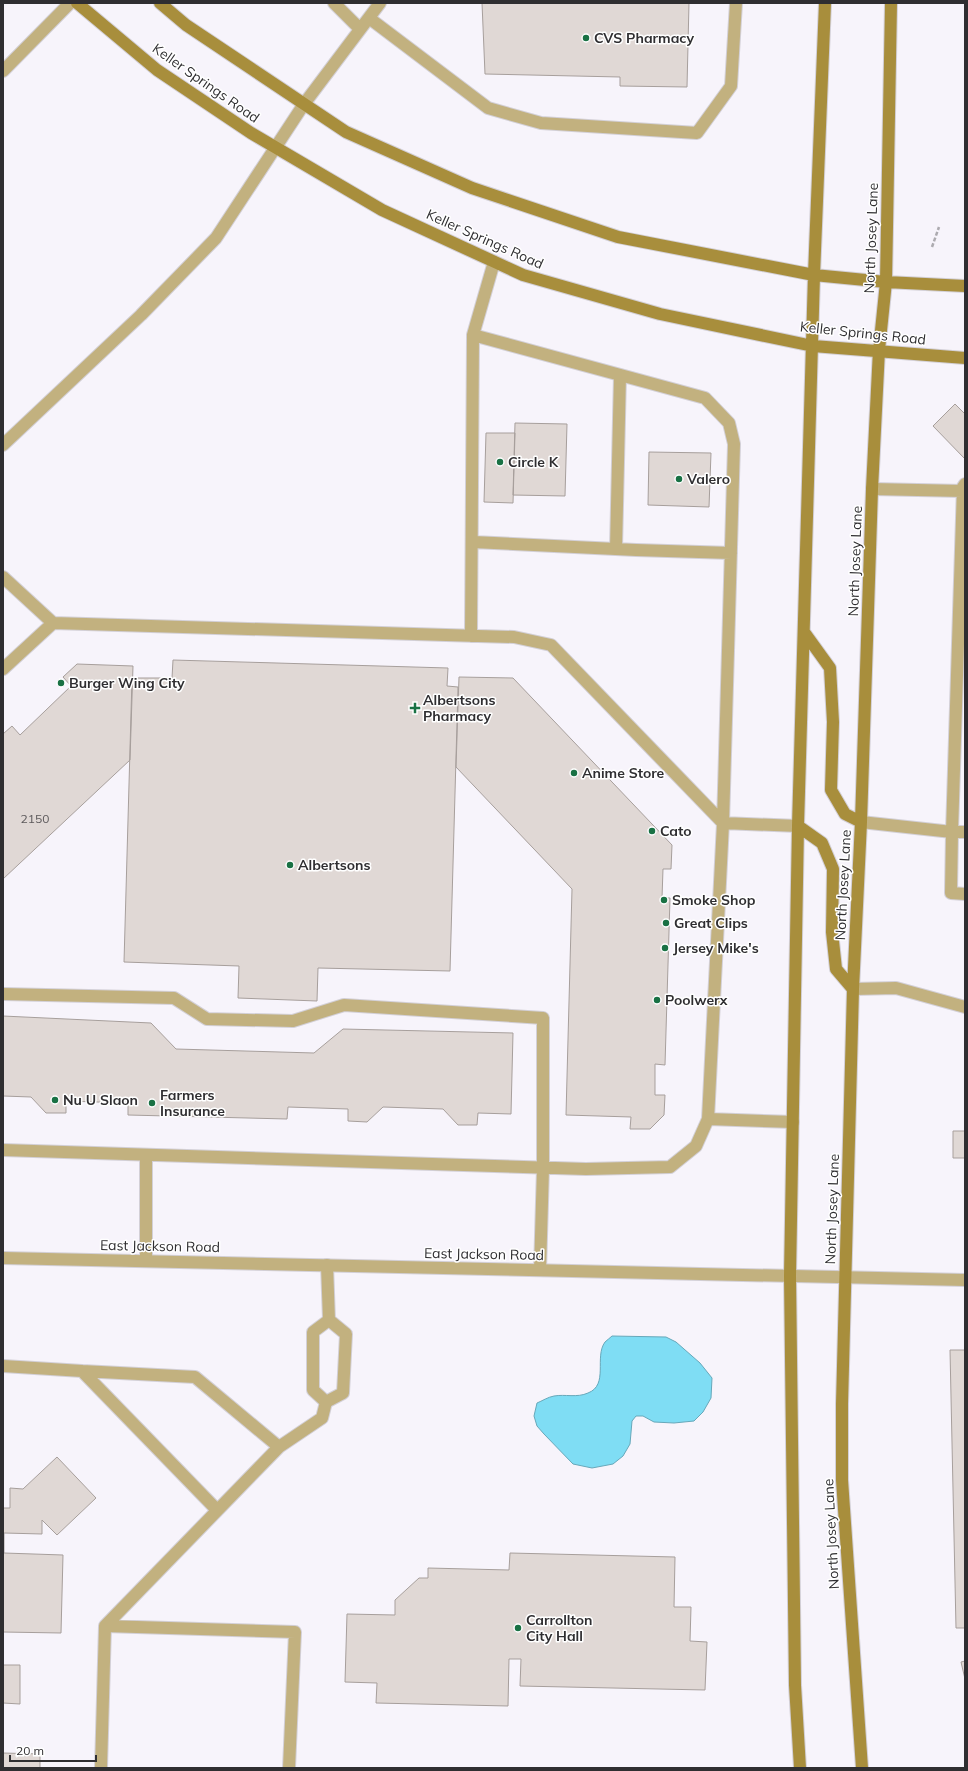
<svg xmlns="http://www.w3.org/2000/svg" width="968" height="1771" font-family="Mulish,sans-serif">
  <rect width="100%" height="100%" fill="#f7f4fb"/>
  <!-- water -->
  <path fill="#7fddf4" stroke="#67a8ba" d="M612,1336L666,1337L676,1342L700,1363L712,1378L711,1398L703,1412L694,1421L674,1423L654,1422L643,1416H636L632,1421L630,1444L623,1456L613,1464L592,1468L573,1464L544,1434L537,1426L534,1416L537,1403C542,1401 548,1397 554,1396C565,1394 577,1398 588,1393C609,1385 594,1357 605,1342C607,1340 610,1338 612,1336Z"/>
  <!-- building -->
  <path fill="#e0d8d5" stroke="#a79f9c" d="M482,3H689L687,87L620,86V77L485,74Z
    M955,404L965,414V459L933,426Z
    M515,423L567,424L565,496L513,495Z
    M486,433H515L513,503L484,502Z
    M649,452L711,453L709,507L648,505Z
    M173,660L448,668L447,686L458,687L450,971L318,968L317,1001L238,998L239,966L124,962L132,678H172Z
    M77,664L133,666L130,760L3,879V734L12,726L20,735L71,686L63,677Z
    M459,677L513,678L672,845L671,869H663L662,898H670L665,1065L655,1064V1095H665L664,1115L650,1129H630L631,1117L566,1115L572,889L456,767Z
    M3,1016L151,1023L176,1049L314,1053L343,1029L513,1033L511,1114L478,1113L477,1125H458L443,1109L383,1107L367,1122L348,1121V1109L288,1107L287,1119L128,1115V1103L66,1101V1113H46L31,1097L3,1096Z
    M953,1131H965V1158H953Z
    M950,1350H965V1628H956Z
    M57,1457L96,1498L57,1535L42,1520V1534L4,1533V1553L63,1555L61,1633L3,1632V1508H10V1488L23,1489Z
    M510,1553L675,1557L674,1607H691L690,1641L707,1642L705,1690L520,1686L521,1659H509L508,1706L376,1703L377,1683L345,1682L347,1614L395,1615V1600L419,1578H428V1568L509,1570Z
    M965,1661V1679L961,1662Z
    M3,1665H20V1704L3,1703Z
    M3,1753L40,1754V1768H3Z"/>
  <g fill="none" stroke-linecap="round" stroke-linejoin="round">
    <!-- service casing -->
    <g stroke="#d3d0d7" stroke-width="14">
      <path id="service" d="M334,3L360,29
        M369,18L488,108L541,123L697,133L731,86L736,3
        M3,71L70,3
        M473,335L705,398L729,423L734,444L723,823L708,1119L793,1122
        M3,445L141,315L216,238L304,104L380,3
        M872,489L963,491
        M473,542L636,550L731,553
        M616,549L620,375
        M3,577L53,623L3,669
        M53,623L514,637L551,645L723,823L798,826
        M471,636L473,335L494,262
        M861,822L952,832L963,487L965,484
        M965,832H952L951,893L965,894
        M853,989L896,988L965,1007
        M3,994L174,998L207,1019L293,1021L344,1005L543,1018V1168L540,1270
        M3,1150L586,1169L670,1167L696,1146L708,1119
        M146,1155V1261
        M3,1366L82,1371L217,1510
        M82,1371L195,1377L279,1447
        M326,1402L313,1390V1332L329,1320
        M105,1626L295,1632L289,1768
        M101,1768L105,1626L279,1447L322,1418L326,1402L343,1393L346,1334L329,1320L327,1265"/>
    </g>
    <!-- tertiary casing -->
    <g stroke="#d3d0d7" stroke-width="14">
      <path id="tertiary" d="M3,1258L965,1280"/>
    </g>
    <!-- secondary casing -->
    <g stroke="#d3d0d7" stroke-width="14">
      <path id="secondary" d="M77,3L157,70L251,133L382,210L523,275L660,314L813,346L965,358
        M160,3L186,25L346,132L472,188L618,237L814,275L886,282L965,286
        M804,632L830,668L833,722L831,790L845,814L861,822
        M798,826L822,843L833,869L832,932L836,969L853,989
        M800,1768L795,1685L790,1276L798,826L814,275L825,3
        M862,1768L842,1480V1404L853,989L861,822L872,489L879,350L886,282L891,3"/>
    </g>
    <!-- path -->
    <path stroke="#adabb0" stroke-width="2.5" stroke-dasharray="4 2" stroke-linecap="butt" d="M932,247L939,227"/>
    <!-- service -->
    <use href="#service" stroke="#c2b17f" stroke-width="12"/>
    <!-- tertiary -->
    <use href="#tertiary" stroke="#c2b17f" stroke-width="12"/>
    <!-- secondary -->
    <use href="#secondary" stroke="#a88e3c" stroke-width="12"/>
  </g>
  <!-- markers -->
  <g fill="#197144" stroke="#fff" stroke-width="1.5">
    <circle cx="586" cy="38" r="4"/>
    <circle cx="500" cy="462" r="4"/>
    <circle cx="679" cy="479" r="4"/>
    <circle cx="61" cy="683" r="4"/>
    <path d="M413 702h4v4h4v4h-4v4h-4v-4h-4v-4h4z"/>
    <circle cx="574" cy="773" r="4"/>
    <circle cx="652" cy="831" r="4"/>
    <circle cx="290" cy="865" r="4"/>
    <circle cx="664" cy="900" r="4"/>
    <circle cx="666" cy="923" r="4"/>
    <circle cx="665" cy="948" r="4"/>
    <circle cx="657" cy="1000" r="4"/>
    <circle cx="55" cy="1100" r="4"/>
    <circle cx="152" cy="1103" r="4"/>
    <circle cx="518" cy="1628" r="4"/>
  </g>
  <g text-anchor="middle" stroke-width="3" stroke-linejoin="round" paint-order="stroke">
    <!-- number labels -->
    <g font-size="12" fill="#5b585a">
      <text x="35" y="823">2150</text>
    </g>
    <!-- poi labels -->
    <g font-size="14" font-weight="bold" fill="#2f2e31" stroke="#fff" text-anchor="start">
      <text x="594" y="43">CVS Pharmacy</text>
      <text x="508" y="467">Circle K</text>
      <text x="687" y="484">Valero</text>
      <text x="69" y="688">Burger Wing City</text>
      <text x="423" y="705">Albertsons<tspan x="423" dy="16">Pharmacy</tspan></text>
      <text x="582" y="778">Anime Store</text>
      <text x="660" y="836">Cato</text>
      <text x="298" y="870">Albertsons</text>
      <text x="672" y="905">Smoke Shop</text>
      <text x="674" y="928">Great Clips</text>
      <text x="673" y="953">Jersey Mike's</text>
      <text x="665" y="1005">Poolwerx</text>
      <text x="160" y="1100">Farmers<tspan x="160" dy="16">Insurance</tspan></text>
      <text x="63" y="1105">Nu U Slaon</text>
      <text x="526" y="1625">Carrollton<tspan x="526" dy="16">City Hall</tspan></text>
    </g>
    <!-- street labels -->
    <g font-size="14" fill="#2f2e31" stroke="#fff">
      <text transform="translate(206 83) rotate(35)" y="5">Keller Springs Road</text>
      <text transform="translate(871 238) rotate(-88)" y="5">North Josey Lane</text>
      <text transform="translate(485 239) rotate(24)" y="5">Keller Springs Road</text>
      <text transform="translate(863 333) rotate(6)" y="5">Keller Springs Road</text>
      <text transform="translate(855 561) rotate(-88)" y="5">North Josey Lane</text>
      <text transform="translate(843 885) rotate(-87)" y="5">North Josey Lane</text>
      <text transform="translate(832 1209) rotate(-88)" y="5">North Josey Lane</text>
      <text transform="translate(160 1246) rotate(1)" y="5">East Jackson Road</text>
      <text transform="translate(484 1254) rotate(1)" y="5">East Jackson Road</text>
      <text transform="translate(831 1534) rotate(-93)" y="5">North Josey Lane</text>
    </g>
  </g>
  <!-- border -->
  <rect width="968" height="1771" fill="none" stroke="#2f2e31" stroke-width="8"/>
  <!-- scale -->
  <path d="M10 1755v6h86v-6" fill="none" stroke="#2f2e31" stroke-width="2"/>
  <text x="16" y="1755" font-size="12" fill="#2f2e31" stroke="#ffffff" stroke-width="3" paint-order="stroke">20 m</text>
</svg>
